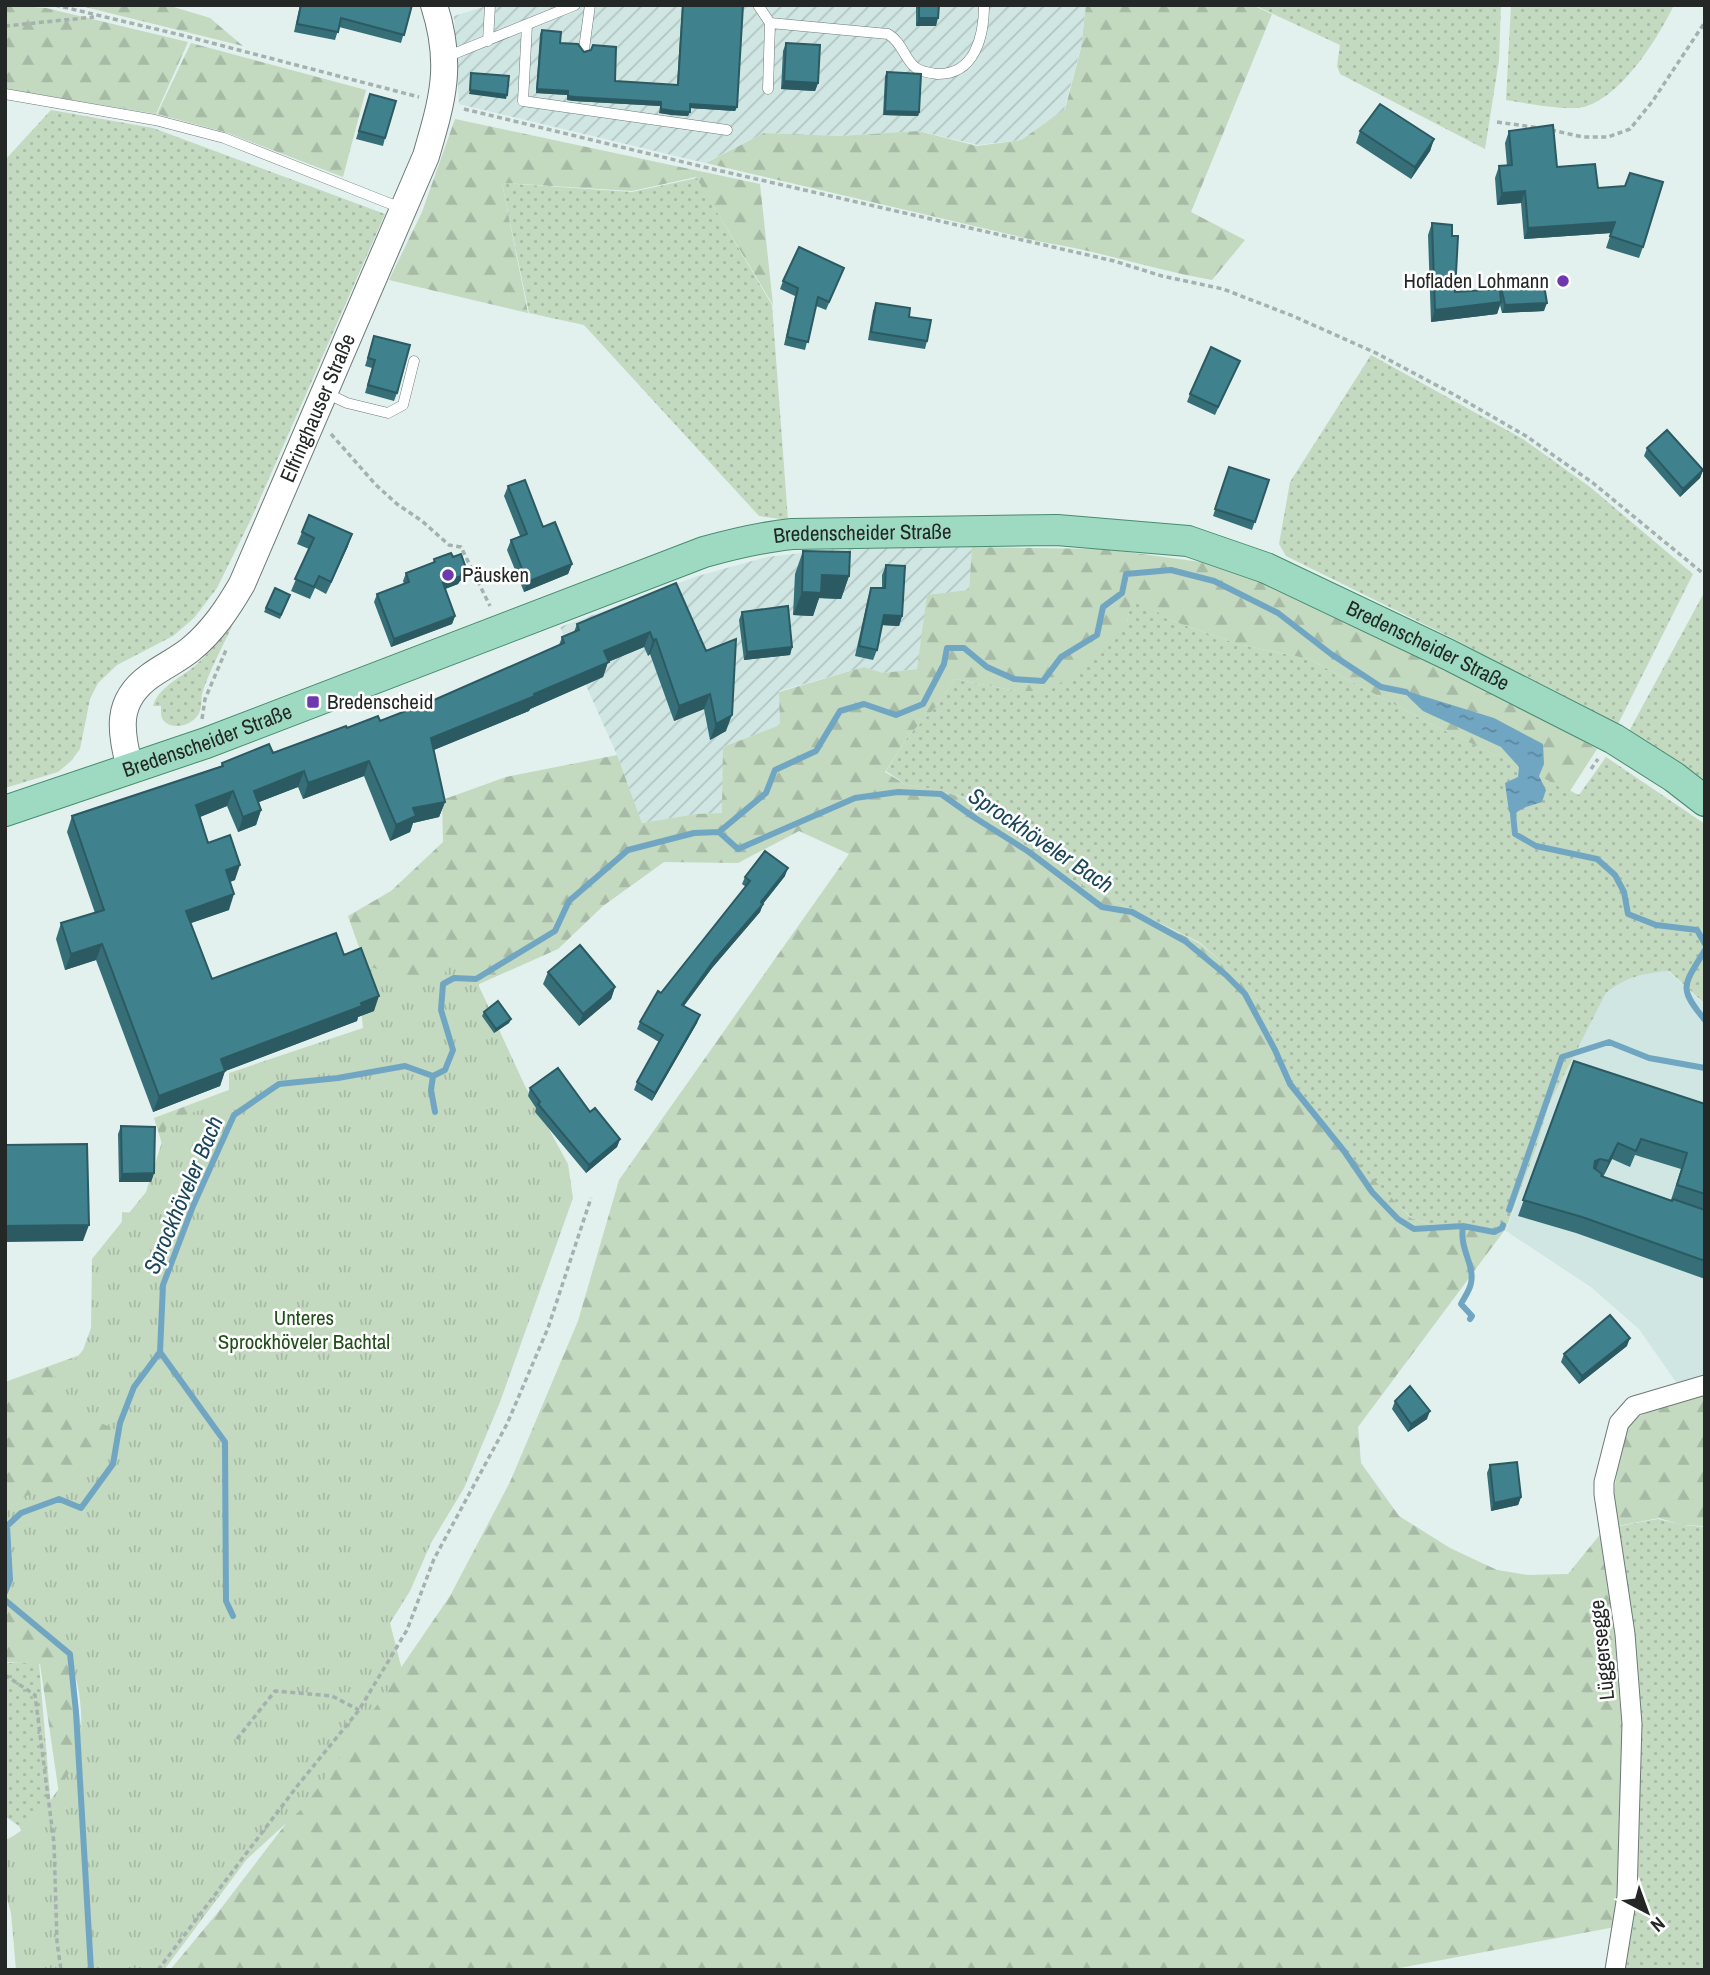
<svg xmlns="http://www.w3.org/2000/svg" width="1710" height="1975" font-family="'Archivo Narrow',sans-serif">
  <defs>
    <pattern id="industrial-furrows" width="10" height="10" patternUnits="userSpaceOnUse" patternTransform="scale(1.75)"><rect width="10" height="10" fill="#cfe6e3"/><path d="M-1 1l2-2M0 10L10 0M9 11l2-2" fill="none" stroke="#b1c5c3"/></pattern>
    <pattern id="grass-dots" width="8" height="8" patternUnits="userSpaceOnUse" patternTransform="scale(1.75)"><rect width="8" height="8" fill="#c3d9c0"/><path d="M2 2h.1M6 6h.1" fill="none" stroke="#a7baa5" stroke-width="1.8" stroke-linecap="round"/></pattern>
    <pattern id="forest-firs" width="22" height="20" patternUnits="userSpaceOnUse" patternTransform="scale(1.75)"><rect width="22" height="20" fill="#c3d9c0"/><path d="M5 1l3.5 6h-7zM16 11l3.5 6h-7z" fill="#a7baa5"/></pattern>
    <pattern id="park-tufts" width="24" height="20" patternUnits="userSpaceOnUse" patternTransform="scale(1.75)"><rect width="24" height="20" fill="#c3d9c0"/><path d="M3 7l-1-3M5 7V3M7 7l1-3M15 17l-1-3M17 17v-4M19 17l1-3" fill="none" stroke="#a7baa5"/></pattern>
    <pattern id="water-ripples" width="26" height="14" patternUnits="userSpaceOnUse" patternTransform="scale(1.75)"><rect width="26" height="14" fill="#71a6c3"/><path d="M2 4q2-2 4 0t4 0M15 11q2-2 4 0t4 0" fill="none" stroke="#5c879e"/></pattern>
  </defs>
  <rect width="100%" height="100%" fill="#e2f0ee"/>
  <!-- built -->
  <path fill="#cfe6e3" d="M1668,971L1705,1005V1380L1680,1388L1639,1329L1591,1287L1506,1231L1535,1151L1548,1104L1606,993L1619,982L1648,973Z"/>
  <!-- industrial -->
  <path fill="url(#industrial-furrows)" d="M490,5H1086L1081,47L1064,110L1021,140L978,145L919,131L840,136L764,133L705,163L459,104L454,16Z
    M972,547L969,590L922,636L917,669L883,673L864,667L779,691L781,725L723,747V813L696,814L642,823L617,755L560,627L698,576L767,557L836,549Z"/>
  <!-- grass -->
  <path fill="url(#grass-dots)" d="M1254,5H1501L1499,60L1485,149L1340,74L1337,66L1340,45Z
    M1511,5H1674C1658,38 1623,94 1587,106C1570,112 1526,103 1506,100Z
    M51,110L153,128L385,214L252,517L217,588L194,618L173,636L117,665L98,683L90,699L80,749L71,761L58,772L5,788V160Z
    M697,178L772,305L788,520L759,516L584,325L529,313L502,183L632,192Z
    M1371,355L1523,439L1590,487L1693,574L1616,728L1454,639L1286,556L1279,544L1290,482Z
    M1705,591V788L1628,733Z
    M1133,592L1167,619L1238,644L1309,659L1429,723L1579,795L1606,757L1705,824V1004L1669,971C1645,973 1625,977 1606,993L1549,1104L1535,1151L1505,1231L1429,1224L1412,1218L1360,1168L1309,1113L1284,1077L1275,1054L1267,1020L1250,987L1199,942L1063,876L1007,834L966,798L934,789L906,785L886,771L909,735L935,708L955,679L1016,691L1127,622Z
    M233,624C223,646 209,671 202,694C201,702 202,709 198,715C192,724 178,729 168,724C160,720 161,714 161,706H153C159,685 186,676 200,661C212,650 222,636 233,624Z
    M1658,1519L1682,1525L1705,1527V1970H1620L1634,1896L1639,1822L1638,1724L1615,1527Z
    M5,1663H39L54,1843L80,1942L19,1826L5,1816Z"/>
  <!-- forest -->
  <path fill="url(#forest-firs)" d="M5,5L46,8L188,42L156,114L5,89Z
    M77,5H167L210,18L243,46Z
    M1086,5H1252L1272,14L1191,212L1245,240L1212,280C1155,270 1100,251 1042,242L706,163L764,133L840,136L918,131L977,146L1021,140L1065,109L1081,48Z
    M191,43L366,90L343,177L228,133L157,114Z
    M455,119L760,184L773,305L696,177L632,191L502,183L528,313L389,280L422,212Z
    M972,547L1105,549L1223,565L1367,625L1510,698L1597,749L1570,791L1429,723L1309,659L1238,644L1167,619L1133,593L1127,622L1105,651L1049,691H1016L955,679L935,708L909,735L885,772L906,785L935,789L964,798L1064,876L1199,943L1249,985L1267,1020L1275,1054L1284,1077L1309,1113L1411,1218L1429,1224L1504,1231L1358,1427L1361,1463L1399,1516L1450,1548L1497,1570L1528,1575L1568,1574L1602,1532L1617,1613L1627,1801L1615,1927L1389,1970H170L219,1911L363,1723L450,1596L510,1482L578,1321L619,1180L849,854L799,831L738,863L664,862L603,906L558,949L479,984L480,1021L176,1647L72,1669L89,1777L81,1944L40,1664L5,1662V1382L119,1341L122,1212L157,1215L167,1160L154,1118L388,1030L348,916L391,891L443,842L442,800L506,777L617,755L642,823L696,814L722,813L723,747L780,725L779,692L864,667L883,673L917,669L927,595L969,590Z
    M1705,1392V1526L1681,1525L1659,1518L1613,1527C1612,1490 1619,1454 1630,1420L1675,1401Z"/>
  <!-- park -->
  <path fill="url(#park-tufts)" d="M454,942L477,982L525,1086L568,1164L573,1198L500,1402L464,1488L431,1543L410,1591L390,1623L402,1670L305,1806L247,1859L164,1970H16L11,1913L5,1892V1840C31,1832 77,1771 80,1745C83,1722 81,1691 73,1669C69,1658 23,1619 11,1609L5,1610V1506C22,1494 48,1492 66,1481C85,1468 103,1448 118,1431L34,1391L69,1367L83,1350L91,1328L92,1259L146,1192L169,1120L229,1101V1073L363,1028L357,964L432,982L445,973Z"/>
  <!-- water -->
  <path fill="url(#water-ripples)" d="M1400,689L1494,718L1543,744L1544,764L1539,776L1546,790L1542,802L1526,807L1513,814L1509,812L1505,783L1518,777L1519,767L1501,747L1423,711Z"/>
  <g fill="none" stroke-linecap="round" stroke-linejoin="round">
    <!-- stream -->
    <path stroke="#71a6c3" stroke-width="6" d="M1515,809L1513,814L1515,834L1536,846L1597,859L1615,875L1624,892L1628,914L1656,925L1697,930L1705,944
      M719,832L738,849L855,798L898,792L941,794L972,816L1029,852L1102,907L1132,912L1185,941L1226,975L1245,994L1275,1050L1290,1084L1344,1151L1372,1192L1398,1219L1414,1229L1463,1226L1494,1232L1502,1228L1503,1225
      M1705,950C1684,985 1677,987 1705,1020
      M433,1076L431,1090L435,1112
      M1509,1210L1562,1057L1609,1042L1649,1058L1705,1068
      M1463,1226C1459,1249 1475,1265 1471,1283C1470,1290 1464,1298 1461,1304L1472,1316L1470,1319
      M160,1352L225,1442L226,1601L233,1616
      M5,1592L10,1580L7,1526L21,1513L59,1499L81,1508L113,1464L120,1423L134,1387L160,1352L163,1285L193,1206L234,1115L279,1084L338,1078L405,1066L433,1076L445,1070L453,1050L441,1010L443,984L454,978L476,979L555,931L569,901L628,850L694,833L719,832L766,793L775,770L816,751L840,711L864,704L896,715L923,704L944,664L947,648H964L987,667L1014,679L1043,681L1061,657L1097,635L1103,607L1122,593L1126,574L1171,570L1214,581L1278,613L1331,654L1381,687L1406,692
      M5,1600L70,1654L76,1712L91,1970"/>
    <!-- service casing -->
    <g stroke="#6d7977" stroke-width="11">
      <path id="service" d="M758,5L770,23L888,34C903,43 904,59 916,68C922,72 930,73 937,74C975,75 984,36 984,5
        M527,25L523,101L727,130
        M488,41L490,5
        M584,49L590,5
        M446,57L575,5
        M768,89L770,23
        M5,94L155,120L224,138L401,208
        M326,393L347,403L388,413L403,405L414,361"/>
    </g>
    <!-- minor casing -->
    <g stroke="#6d7977" stroke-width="21">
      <path id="minor" d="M1615,1970L1627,1896L1632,1724L1625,1634L1604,1494V1482L1619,1423L1634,1406L1705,1385"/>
    </g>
    <!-- secondary casing -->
    <g stroke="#6d7977" stroke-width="28">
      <g id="secondary">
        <path id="s1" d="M130,769C121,731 114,702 150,676C164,666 179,659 191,649C213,631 228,608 242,584L426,156C443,98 453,64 434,5"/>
      </g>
    </g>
    <!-- primary casing -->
    <g stroke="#488c70" stroke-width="32">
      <g id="primary">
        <path id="s2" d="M5,811L206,743L704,552C733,544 762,537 792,534L1057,530L1188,541L1266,568L1447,654L1614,739L1674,777L1705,801"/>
      </g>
    </g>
    <!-- path -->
    <path stroke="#a5b1af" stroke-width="3.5" stroke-dasharray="5 3.5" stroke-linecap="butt" d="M55,5L185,36L419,97
      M5,26L94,17
      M464,109L704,167L1114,261L1162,276L1223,289L1293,316L1376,353L1453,394L1526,436L1593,483L1705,575
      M1497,122L1540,128
      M1551,130L1583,137H1608L1630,129L1652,102L1705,22
      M331,434L376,485L397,504L422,521L449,545L461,547L490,606
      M202,719L205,699L226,650
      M1591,769L1598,759
      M5,1675L35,1695L54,1843L57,1942L61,1970
      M237,1739L275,1691L332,1696L359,1710
      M158,1970L298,1785L359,1710L407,1630L434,1559L507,1424L548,1328L591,1198"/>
    <!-- service -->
    <use href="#service" stroke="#fff" stroke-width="10"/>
    <!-- minor -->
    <use href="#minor" stroke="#fff" stroke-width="19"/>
    <!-- secondary -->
    <use href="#secondary" stroke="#fff" stroke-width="26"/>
    <!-- primary -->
    <use href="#primary" stroke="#9ddac1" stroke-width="30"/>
  </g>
  <!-- wall -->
  <path fill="#366f78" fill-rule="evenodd" d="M300,5H412L401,43L339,27L335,40L294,32Z
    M682,5H743L737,107L735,111L690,108L688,116L672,115L659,113L660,106L574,101L567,100V95L536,93L540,34L542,30L560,43L584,52L615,81L677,85Z
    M916,5H939L936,26H916Z
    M786,43L818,83L815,91L781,89L783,51Z
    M887,72L919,112L918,116L883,115L885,76Z
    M370,94L385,138L383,146L356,139Z
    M1360,131L1434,139L1430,151L1411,179L1356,143Z
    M1509,131L1557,167L1598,188L1625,186L1630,173L1643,247L1639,258L1606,248L1611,233L1524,239L1521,203L1497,205L1495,178L1499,166H1507L1505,143Z
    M1432,223L1455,292L1500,290L1501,287L1544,311L1502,313L1500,305L1497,314L1431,322L1428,235Z
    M844,268L826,310L816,306L805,350L784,345L795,296L780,289L783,281Z
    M876,303L909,317L927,341L925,349L868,340L873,311Z
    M374,336L397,393L394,401L365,393L372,368L365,366Z
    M1240,361L1215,415L1187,402L1190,394Z
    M1647,448L1703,470L1700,478L1680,497L1644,456Z
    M1229,467L1269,480L1252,530L1213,516Z
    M508,486L543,527L572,564L568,574L524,592L507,550L511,540L520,536L504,496Z
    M302,532L348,546L326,594L315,588L310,599L291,591L309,549L297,544Z
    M803,551L849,576L841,599L819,598L813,616L793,615L795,574Z
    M453,557L467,571L464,579L460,581L458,584L445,589L455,616L452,624L391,647L374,602L377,594L404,584L403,581L406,573L433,563L434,559Z
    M886,565L902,616L899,626L882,625L877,650L873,660L855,656L868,598L871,588H882V575Z
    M676,583L726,731L710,740L704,709L674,721L650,654L648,656L644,647L608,662L603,677L530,709L529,711L434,750L445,802L439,817L413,823L410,832L390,841L364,776L303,799L298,787L259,802L261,810L256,825L238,832L227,806L200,817L208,843L235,880L230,882L229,910L190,923L212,979L344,955L374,1011L358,1017L357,1021L225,1071L220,1086L153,1112L96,960L65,970L56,939L61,923L95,913L67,832L72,816L221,766L222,763L273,753L347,728L380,721L434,700L559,645L562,637L574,632L577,624Z
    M275,588L290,595L280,619L264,612Z
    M742,612L792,647L790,655L744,660L739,620Z
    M785,876L763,904L760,912L712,968L684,1006L700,1015L697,1023L652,1101L634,1090L637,1082L659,1042L637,1029L640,1022L746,887L742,884L745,877Z
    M548,972L615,987L611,999L579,1026L543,984Z
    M484,1012L511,1019L509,1023L494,1033L482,1016Z
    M1574,1061L1705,1104V1279L1576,1233L1518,1216ZM1635,1155L1681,1169L1671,1200L1672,1201L1603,1177L1612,1159L1630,1167Z
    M530,1088L590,1112L620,1139L617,1147L586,1173L535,1112L536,1108L528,1096Z
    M121,1126L154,1173L151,1182H119L118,1134Z
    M1627,1346L1579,1384L1561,1362L1564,1354Z
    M1395,1401L1427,1419L1408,1432L1392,1409Z
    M1490,1465L1521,1497L1518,1505L1491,1511L1487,1473Z"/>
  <!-- shaded-wall -->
  <path fill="#2c5a62" d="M919,18H938L936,26H916Z
    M784,81L818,83L815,91L781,89Z
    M537,89L568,91L567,95L536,93Z
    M470,90L507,95L506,99L469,94Z
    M568,96L661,102L660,106L574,101L567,100Z
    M690,104L737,107L735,111L689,108Z
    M661,109L690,112L688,116L672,115L659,113Z
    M885,111L919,112L918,116L883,115Z
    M1434,139L1430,151L1411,179L1415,167Z
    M1525,191L1521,203L1497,205L1502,193Z
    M1615,222L1611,233L1524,239L1528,228Z
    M1501,302L1497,314L1431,322L1435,310Z
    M1547,303L1544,311L1502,313L1505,305Z
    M1703,470L1700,478L1680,497L1683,489Z
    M352,534L348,546L326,594L331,582Z
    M572,564L568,574L524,592L527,582Z
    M467,571L464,579L460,581L458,584L440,591L443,583Z
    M822,575L849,576L841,599L819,598L813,616L793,615L802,592Z
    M884,615L902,616L899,626L881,625Z
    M455,616L452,624L391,647L394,639Z
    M650,632L644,647L608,662L603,677L530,709L529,711L426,753L431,738L534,694L604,651Z
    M656,639L650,654L648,656L653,640Z
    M792,647L790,655L744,660L747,652Z
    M710,694L704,709L674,721L679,706Z
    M732,715L726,731L710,740L716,724Z
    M369,761L364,776L303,799L308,783Z
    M304,771L298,787L249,806L254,791Z
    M233,791L227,806L190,821L196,805Z
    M445,802L439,817L413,823L410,832L390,841L396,825L413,808Z
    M261,810L256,825L238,832L243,817Z
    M240,865L235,880L220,885L226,870Z
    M788,868L785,876L761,906L763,904L760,912L712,968L679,1012L682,1005L714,960Z
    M234,894L229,910L180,927L186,911Z
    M102,944L96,960L65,970L71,954Z
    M615,987L611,999L579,1026L583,1014Z
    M379,996L374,1011L358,1017L357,1021L215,1075L221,1059Z
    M700,1015L697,1023L652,1101L655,1093Z
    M511,1019L509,1023L494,1033L496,1029Z
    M225,1071L220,1086L153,1112L159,1096Z
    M620,1139L617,1147L586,1173L589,1165Z
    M1618,1143L1612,1159L1603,1177L1609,1161Z
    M1600,1159L1594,1175L1590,1177L1595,1161Z
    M154,1173L151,1182H119L122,1174Z
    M89,1225L83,1241L5,1242V1226Z
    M1630,1338L1627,1346L1579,1384L1582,1376Z
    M1430,1411L1427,1419L1408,1432L1411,1424Z
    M1521,1497L1518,1505L1491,1511L1494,1503Z"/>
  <!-- building -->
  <path fill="#3f818c" stroke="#2c5a62" stroke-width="2" d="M301,5H412L404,35L341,18L338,32L297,24Z
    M683,5H743L737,107L690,104V112L674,111L661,109V102L575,97L568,96V91L537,89L542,30L561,32L560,43L578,44L584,52L591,50L593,45L616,47L615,81L678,85Z
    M919,5H939L938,18H919Z
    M786,43L820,45L818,83L784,81Z
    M887,72L921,74L919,112L885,111Z
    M471,73L509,76L507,95L470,90Z
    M370,94L396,101L385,138L359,131Z
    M1380,104L1434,139L1415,167L1360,131Z
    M1553,125L1557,167L1595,164L1598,188L1625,186L1630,173L1663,182L1643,247L1610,236L1615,222L1528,228L1525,191L1502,193L1499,166L1512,165L1509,131Z
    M1432,223L1452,225V236H1458L1455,292L1500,289L1501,302L1435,310Z
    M799,247L844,268L829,302L818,297L808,342L787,337L798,288L783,281Z
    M1544,285L1547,303L1505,305L1501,287Z
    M876,303L910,308L909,317L931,320L927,341L871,332Z
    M374,336L410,345L397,393L368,385L375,360L368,358Z
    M1211,347L1240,361L1218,407L1190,394Z
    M1667,430L1703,470L1683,489L1647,448Z
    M1229,467L1269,480L1255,522L1215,509Z
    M525,480L543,527L555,522L572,564L527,582L511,540L527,534L508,486Z
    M309,515L352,534L331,582L319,576L314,587L295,579L314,538L302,532Z
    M803,551L850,552L849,576L822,575L821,593L802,592Z
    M451,553L453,557L461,554L467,571L461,574V576L443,583L455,616L394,639L377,594L409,582L406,573L435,562L434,559Z
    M886,565L905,566L902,616L884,615L877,650L859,646L871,588H885Z
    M676,583L706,651L736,639L732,715L716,724L710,694L679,706L656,639L653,640L650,632L604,651L609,662L534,694L535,696L431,738L445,802L413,808L416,816L396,825L369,761L308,783L304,771L254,791L261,810L243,817L233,791L196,805L208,843L230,835L240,865L226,870L234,894L186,911L212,979L336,933L344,955L361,948L379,996L361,1003L362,1006L221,1059L225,1071L159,1096L102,944L71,954L61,923L104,910L72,816L223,766L222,763L269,744L273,753L346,726L347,728L378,716L380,721L434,700L564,643L562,637L579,630L577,624Z
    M275,588L290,595L281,615L266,608Z
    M788,606L792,647L747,652L742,612Z
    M765,851L788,868L761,902L763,904L714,960L682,1005L700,1015L655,1093L637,1082L663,1035L640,1022L658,991L661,993L750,881L745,877Z
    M580,945L615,987L583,1014L548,972Z
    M498,1001L511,1019L496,1029L484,1012Z
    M1574,1061L1705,1104V1194L1677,1185L1687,1153L1641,1139L1636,1151L1618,1143L1609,1161L1600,1159L1595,1161L1594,1168L1602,1174L1601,1176L1672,1201L1673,1199L1705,1210V1261L1582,1217L1523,1200Z
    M558,1068L590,1112L595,1108L620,1139L589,1165L538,1104L540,1102L530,1088Z
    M121,1126L155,1127L154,1173L122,1174Z
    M87,1144L89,1225L5,1226V1145Z
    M1610,1315L1630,1338L1582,1376L1564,1354Z
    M1410,1386L1430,1411L1411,1424L1395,1401Z
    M1517,1462L1521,1497L1494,1503L1490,1465Z"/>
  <!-- markers -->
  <g fill="#6e38af" stroke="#fff" stroke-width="2.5">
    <circle cx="1563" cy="281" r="7"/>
    <circle cx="448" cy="575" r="7"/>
    <rect x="306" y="695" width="14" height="14" rx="3.5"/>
  </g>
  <g text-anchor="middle" stroke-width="5" stroke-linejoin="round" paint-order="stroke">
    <!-- poi labels -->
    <g font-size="21" fill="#232827" stroke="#fff" text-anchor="start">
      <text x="1549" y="288" text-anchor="end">Hofladen Lohmann</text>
      <text x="462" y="582">Päusken</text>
      <text x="327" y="709">Bredenscheid</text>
    </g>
    <!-- street labels -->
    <g font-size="21" fill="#232827" stroke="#fff">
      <text dy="7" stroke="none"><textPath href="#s1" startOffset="427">Elfringhauser Straße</textPath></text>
      <text dy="7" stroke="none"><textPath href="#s2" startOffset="906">Bredenscheider Straße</textPath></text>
      <text dy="7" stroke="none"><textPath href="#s2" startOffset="1494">Bredenscheider Straße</textPath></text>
      <text dy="7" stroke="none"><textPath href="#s2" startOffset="214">Bredenscheider Straße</textPath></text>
      <text transform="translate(1602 1650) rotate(-96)" y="7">Lüggersegge</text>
    </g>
    <!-- park labels -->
    <g font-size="21" fill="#204f18" stroke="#fff">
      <text x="304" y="1325">Unteres<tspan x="304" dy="24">Sprockhöveler Bachtal</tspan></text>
    </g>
    <!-- water labels -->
    <g font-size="23" font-style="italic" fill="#1a465b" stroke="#fff">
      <text transform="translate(1041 840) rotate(34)" y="8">Sprockhöveler Bach</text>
      <text transform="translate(183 1195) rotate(-67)" y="8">Sprockhöveler Bach</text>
    </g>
  </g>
  <!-- border -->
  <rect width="1710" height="1975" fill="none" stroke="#232827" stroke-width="14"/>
  <!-- north arrow -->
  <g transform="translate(1647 1912) rotate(139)" stroke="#ffffff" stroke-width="5" paint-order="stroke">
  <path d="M0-5L12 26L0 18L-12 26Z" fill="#232827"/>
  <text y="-10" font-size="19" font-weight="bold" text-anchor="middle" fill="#232827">N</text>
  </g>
</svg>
